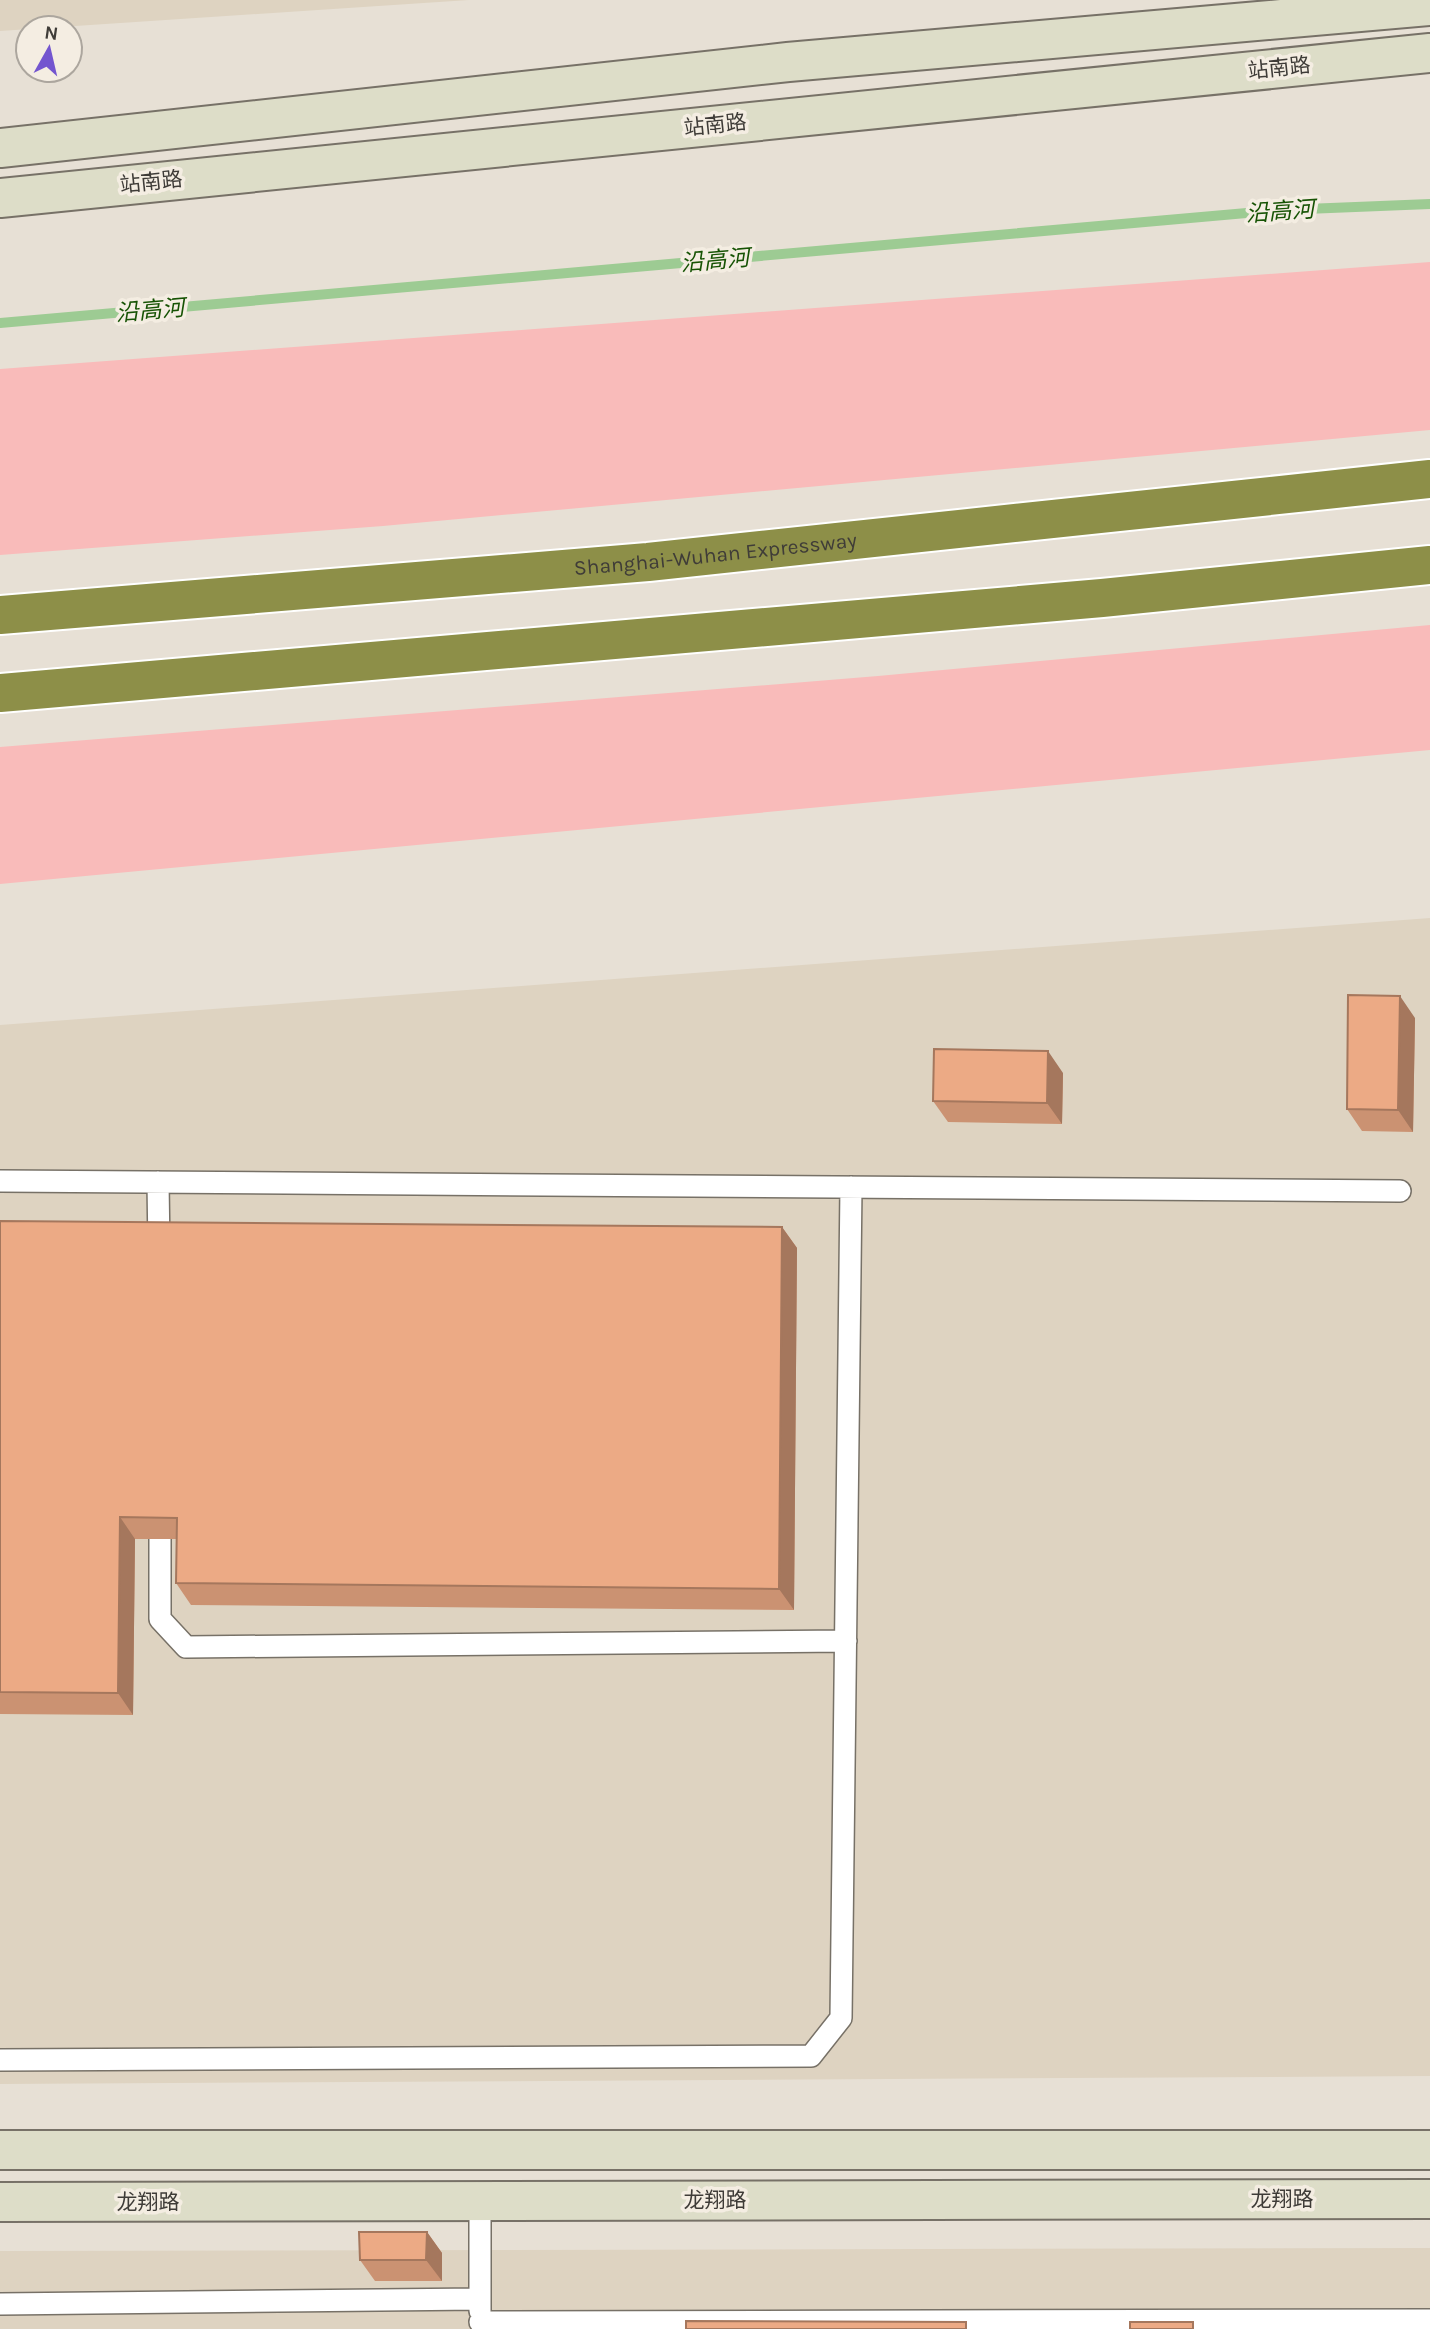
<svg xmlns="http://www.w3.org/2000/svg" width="1430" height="2329" font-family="Karla,'Noto Sans SC',sans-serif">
  <rect width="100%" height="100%" fill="#e7e0d5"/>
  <!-- built -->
  <path fill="#ded3c1" d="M0,0H469L0,31Z
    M1430,918V2076L0,2084V1025Z
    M1430,2248V2329H0V2251Z"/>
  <!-- green -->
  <path fill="#f9bbba" d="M1430,262V430L383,526L0,555V369Z
    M1430,625V750L0,884V747L878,676Z"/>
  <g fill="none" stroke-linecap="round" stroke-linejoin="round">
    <!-- stream -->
    <path stroke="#9dcb93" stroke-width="10" d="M0,323L1281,210L1430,204"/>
    <!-- lane casing -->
    <g stroke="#777167" stroke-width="24">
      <path id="lane" d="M0,1181L1400,1191
        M158,1182L159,1250
        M160,1510V1619L186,1647L846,1641
        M0,2060L811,2056L841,2018L851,1187
        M480,2201V2311
        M0,2304L480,2299
        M480,2322L1430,2320"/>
    </g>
    <!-- secondary casing -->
    <g stroke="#777167" stroke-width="42">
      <path id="secondary" d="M0,148L788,62L1430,6
        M0,198L1430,53
        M0,2150H1430
        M0,2202L1430,2199"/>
    </g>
    <!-- highway casing -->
    <g stroke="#fff" stroke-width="42">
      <g id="highway">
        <path id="s1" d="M0,615L648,562L1430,479"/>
        <path d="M0,693L1102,598L1430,565"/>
      </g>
    </g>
    <!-- lane -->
    <use href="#lane" stroke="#fff" stroke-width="21"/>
    <!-- secondary -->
    <use href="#secondary" stroke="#ddddc8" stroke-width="38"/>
    <!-- highway -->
    <use href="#highway" stroke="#8d8f48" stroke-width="38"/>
  </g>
  <!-- wall -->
  <path fill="#cb9272" d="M1415,1018L1413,1132L1362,1131L1347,1109Z
    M1063,1073L1062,1124L948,1122L933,1101Z
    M0,1221L782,1227L797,1248L794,1610L191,1605L176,1583V1539H135L133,1715L0,1714Z
    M427,2232L442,2253V2281H375L360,2260Z"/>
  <!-- shaded-wall -->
  <path fill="#a5775d" d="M1400,996L1415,1018L1413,1132L1398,1110Z
    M1048,1051L1063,1073L1062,1124L1047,1103Z
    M782,1227L797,1248L794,1610L779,1589Z
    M120,1517L135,1539L133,1715L118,1693Z
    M427,2232L442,2253V2281L426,2260Z"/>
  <!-- building -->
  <path fill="#ecaa85" stroke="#a5775d" stroke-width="2" d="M1348,995L1400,996L1398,1110L1347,1109Z
    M934,1049L1048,1051L1047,1103L933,1101Z
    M0,1221L782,1227L779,1589L176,1583L177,1518L120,1517L118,1693L0,1692Z
    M359,2232H427L426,2260H360Z
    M686,2321L966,2322V2329H686Z
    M1130,2322H1193V2329H1130Z"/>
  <g text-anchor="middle" stroke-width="7" stroke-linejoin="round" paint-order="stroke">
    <!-- street labels -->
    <g font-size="21" fill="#3f3c38" stroke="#f4ede2">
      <text transform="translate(1279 68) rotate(-6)" y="7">站南路</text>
      <text transform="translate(715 125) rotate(-6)" y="7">站南路</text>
      <text transform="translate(151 182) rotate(-6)" y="7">站南路</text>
      <text dy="7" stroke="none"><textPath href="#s1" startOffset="718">Shanghai-Wuhan Expressway</textPath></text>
      <text x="1282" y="2206">龙翔路</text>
      <text x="715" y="2207">龙翔路</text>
      <text x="148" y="2209">龙翔路</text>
    </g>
    <!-- water labels -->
    <g font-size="23" font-style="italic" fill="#165304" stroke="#f4ede2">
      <text transform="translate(1280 211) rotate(-4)" y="8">沿高河</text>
      <text transform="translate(715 260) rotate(-5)" y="8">沿高河</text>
      <text transform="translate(150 310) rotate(-5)" y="8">沿高河</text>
    </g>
  </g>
  <!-- north arrow -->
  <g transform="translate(49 49) rotate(8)"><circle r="33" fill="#f4ede2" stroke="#aca69e" stroke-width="2"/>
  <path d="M0-5L12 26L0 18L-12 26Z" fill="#7355cf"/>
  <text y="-10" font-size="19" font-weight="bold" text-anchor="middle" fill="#3f3c38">N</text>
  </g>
</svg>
